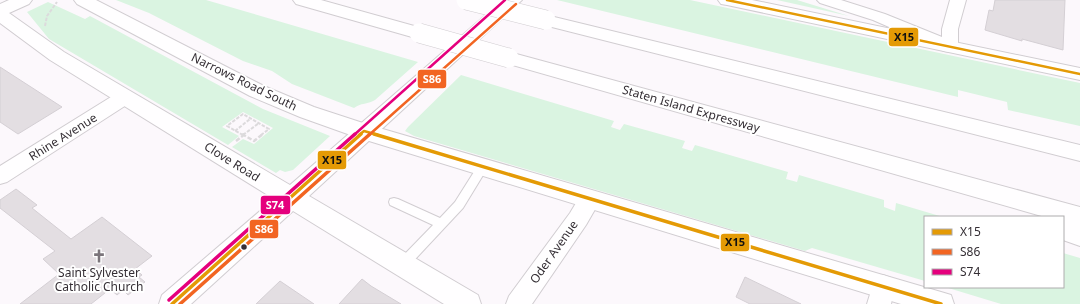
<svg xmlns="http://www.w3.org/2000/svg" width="1080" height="304" font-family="'Noto Sans',sans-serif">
  <rect width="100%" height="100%" fill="#fcf8fc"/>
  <!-- green -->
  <path fill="#daf4e1" d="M116,0H206L418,62L375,100C369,104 360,103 354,108L292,84L272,71L243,61L149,13Z
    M557,0H690L1080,83V126L1008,110L1007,102L958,90V97Z
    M775,0H797L849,16L777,0Z
    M48,2L85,19L90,16L263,109L330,136L293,170L285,172L280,170L276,173L232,147L243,139L254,144L273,128L243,112L222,127L239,136L228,145L49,39L27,12Z
    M461,75L614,121L611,127L620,130L624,124L685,141L682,148L692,151L695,145L788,172L786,179L797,182L799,175L884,200V207L895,211L896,203L943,217H925V281L812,248L805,251L414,136L405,131L408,127Z
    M1063,253L1080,258V304H1001L945,287H1063Z"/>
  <!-- building -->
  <path fill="#e3dee2" stroke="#d4cfd4" d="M995,0H1065L1063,50L1022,39V41L985,30L989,10L993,11Z
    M0,67L62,107L18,134L0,122Z
    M16,189L37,205L32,208L71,239L102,217L152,256L135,269L142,275L139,277L145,282L128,295L123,290L117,295L110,289L91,304H20L59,274L43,259L55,251L0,208V200Z
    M745,277L801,304H750L736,297Z
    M362,279L371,286L401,304H339Z
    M280,281L314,304H256Z"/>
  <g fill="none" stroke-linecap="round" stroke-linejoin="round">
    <!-- lane casing -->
    <g stroke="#d1cdd1" stroke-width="2">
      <path id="lane" d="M483,163L487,164L488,167L463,208L406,269L402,270L398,269L396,265L398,261L433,225L390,205L389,202L390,199L394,198L398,199L440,218L455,202L479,164Z"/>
    </g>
    <!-- street casing -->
    <g stroke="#d1cdd1" stroke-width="2">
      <path id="street" d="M817,0H841L885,14L942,37V29L950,0H966L958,29V47L956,51L950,52L944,51L873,20L820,3Z
        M125,91L131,92L134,97L131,102L7,182L0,184V166L119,92Z
        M590,190L598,193L601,199L586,225L532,304H506L509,296L570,213L582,193Z
        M883,275L891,278L895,286L891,304H867L875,278Z"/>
    </g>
    <!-- secondary casing -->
    <g stroke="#d1cdd1" stroke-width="2">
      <path id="secondary" d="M9,0H32L29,4L9,13L64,52L290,185L503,0H522L309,196L478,295L481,304H444L293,211L191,304H159L162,295L274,199L50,60L0,23V4Z"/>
    </g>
    <!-- primary casing -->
    <g stroke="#d1cdd1" stroke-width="2">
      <path id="primary" d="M74,0H96L264,86L314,107L369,125L941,292L951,295L954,304H901L356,137L300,117L250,96L77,4Z
        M718,0H752L1080,68V80L727,5L721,4Z"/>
    </g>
    <!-- highway casing -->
    <g stroke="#d1cdd1" stroke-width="2">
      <path id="highway" d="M293,0H321L425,29L428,33L425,37L419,39L296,4Z
        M546,15L1080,145V161L540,24L537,20L540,16Z
        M509,52L1080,207V246L1063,240V217H1045L502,62L500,58L502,54Z"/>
    </g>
    <!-- path-far1 -->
    <path stroke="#dcdadc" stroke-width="2" stroke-dasharray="3.5 1.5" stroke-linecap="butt" d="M45,26L47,16L57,2
      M235,131L250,119
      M243,135L227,126L243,114L269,129L261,135
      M243,135L259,123"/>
    <!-- path -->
    <path stroke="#dcdadc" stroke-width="2.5" stroke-dasharray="4.5 2" stroke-linecap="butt" d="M242,134L254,141L263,134
      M236,141L245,134"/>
    <!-- lane -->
    <use href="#lane" fill="#fffeff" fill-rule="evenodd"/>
    <!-- street -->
    <use href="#street" fill="#fffeff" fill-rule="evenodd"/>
    <!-- secondary -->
    <use href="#secondary" fill="#fffeff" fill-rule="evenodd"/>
    <!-- primary -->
    <use href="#primary" fill="#fffeff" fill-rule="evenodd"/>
    <!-- highway -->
    <use href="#highway" fill="#fffeff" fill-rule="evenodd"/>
    <!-- highway-bridge casing -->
    <g stroke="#d1cdd1" stroke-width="20" stroke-linecap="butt">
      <path id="highway-bridge" d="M466,0L546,20
        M419,33L509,58"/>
    </g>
    <!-- highway-bridge -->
    <use href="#highway-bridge" stroke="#fffeff" stroke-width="19"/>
    <!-- bus-1-far1 casing -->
    <g stroke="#fff" stroke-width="5">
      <path id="bus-1-far1" d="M727,0L1080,74
        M359,135L364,131L378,135"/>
    </g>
    <!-- bus-1 casing -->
    <g stroke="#fff" stroke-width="6">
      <path id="bus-1" d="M374,134L941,304
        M172,304L361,134"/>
    </g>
    <!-- bus-2-far1 casing -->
    <g stroke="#fff" stroke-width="5">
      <path id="bus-2-far1" d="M369,135L516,4"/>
    </g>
    <!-- bus-2 casing -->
    <g stroke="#fff" stroke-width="6">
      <path id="bus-2" d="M180,304L370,134"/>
    </g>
    <!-- bus-3-far1 casing -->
    <g stroke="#fff" stroke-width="5">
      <path id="bus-3-far1" d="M354,135L505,0"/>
    </g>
    <!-- bus-3 casing -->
    <g stroke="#fff" stroke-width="6">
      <path id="bus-3" d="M169,300L355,134"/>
    </g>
    <!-- bus-1-far1 -->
    <use href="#bus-1-far1" stroke="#e49a05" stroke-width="2.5"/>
    <!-- bus-1 -->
    <use href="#bus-1" stroke="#e49a05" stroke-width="3.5"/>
    <!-- bus-2-far1 -->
    <use href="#bus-2-far1" stroke="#f26522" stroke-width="2.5"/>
    <!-- bus-2 -->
    <use href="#bus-2" stroke="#f26522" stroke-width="3.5"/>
    <!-- bus-3-far1 -->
    <use href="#bus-3-far1" stroke="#e5007d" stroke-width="2.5"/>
    <!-- bus-3 -->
    <use href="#bus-3" stroke="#e5007d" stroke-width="3.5"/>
  </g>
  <!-- icons -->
  <defs>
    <g id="church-bare" transform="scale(1.08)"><path d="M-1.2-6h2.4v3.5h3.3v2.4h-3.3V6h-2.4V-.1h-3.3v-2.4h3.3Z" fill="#7b757b" stroke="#fff" stroke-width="2.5" paint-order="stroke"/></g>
  </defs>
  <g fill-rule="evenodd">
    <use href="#church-bare" x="99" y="256"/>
  </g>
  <!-- markers -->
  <circle fill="#352f35" stroke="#fff" stroke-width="1.5" cx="244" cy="247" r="3.5"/>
  <g text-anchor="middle" stroke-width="4" stroke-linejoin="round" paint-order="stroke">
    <!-- street labels -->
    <g font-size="12" fill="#352f35" stroke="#fff">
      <text transform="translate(244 82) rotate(26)" y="4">Narrows Road South</text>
      <text transform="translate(691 109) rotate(16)" y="4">Staten Island Expressway</text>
      <text transform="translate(63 137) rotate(-32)" y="4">Rhine Avenue</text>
      <text transform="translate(232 162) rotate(32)" y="4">Clove Road</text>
      <text transform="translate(554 252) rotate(-55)" y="4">Oder Avenue</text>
    </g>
    <!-- poi labels -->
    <g font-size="12" fill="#352f35" stroke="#fff">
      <text x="99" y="277">Saint Sylvester<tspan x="99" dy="14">Catholic Church</tspan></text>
    </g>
  </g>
  <g stroke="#fff" stroke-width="1.5">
    <rect x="888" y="27" width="31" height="20" rx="4" fill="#e49a05"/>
    <rect x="417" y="69" width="30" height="20" rx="4" fill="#f26522"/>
    <rect x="317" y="150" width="30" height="20" rx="4" fill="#e49a05"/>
    <rect x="260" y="195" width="31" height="20" rx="4" fill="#e5007d"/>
    <rect x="249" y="219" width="30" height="20" rx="4" fill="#f26522"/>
    <rect x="720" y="233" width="30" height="19" rx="4" fill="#e49a05"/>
  </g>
  <g font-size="11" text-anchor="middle" font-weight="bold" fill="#fff">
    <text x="432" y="83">S86</text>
    <text x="275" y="209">S74</text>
    <text x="264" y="233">S86</text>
  </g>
  <g font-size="11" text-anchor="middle" font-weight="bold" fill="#111">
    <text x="904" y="41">X15</text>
    <text x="332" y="164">X15</text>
    <text x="735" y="246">X15</text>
  </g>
  <!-- legend -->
  <rect x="924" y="216" width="140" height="72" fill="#ffffff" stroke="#aeacae"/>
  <rect x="932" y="229" width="20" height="6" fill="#e49a05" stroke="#aeacae"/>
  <text x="960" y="236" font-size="12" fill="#352f35">X15</text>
  <rect x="932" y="249" width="20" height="6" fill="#f26522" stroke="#aeacae"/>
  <text x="960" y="256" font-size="12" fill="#352f35">S86</text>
  <rect x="932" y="269" width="20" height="6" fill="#e5007d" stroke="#aeacae"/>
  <text x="960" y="276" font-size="12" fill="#352f35">S74</text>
</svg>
